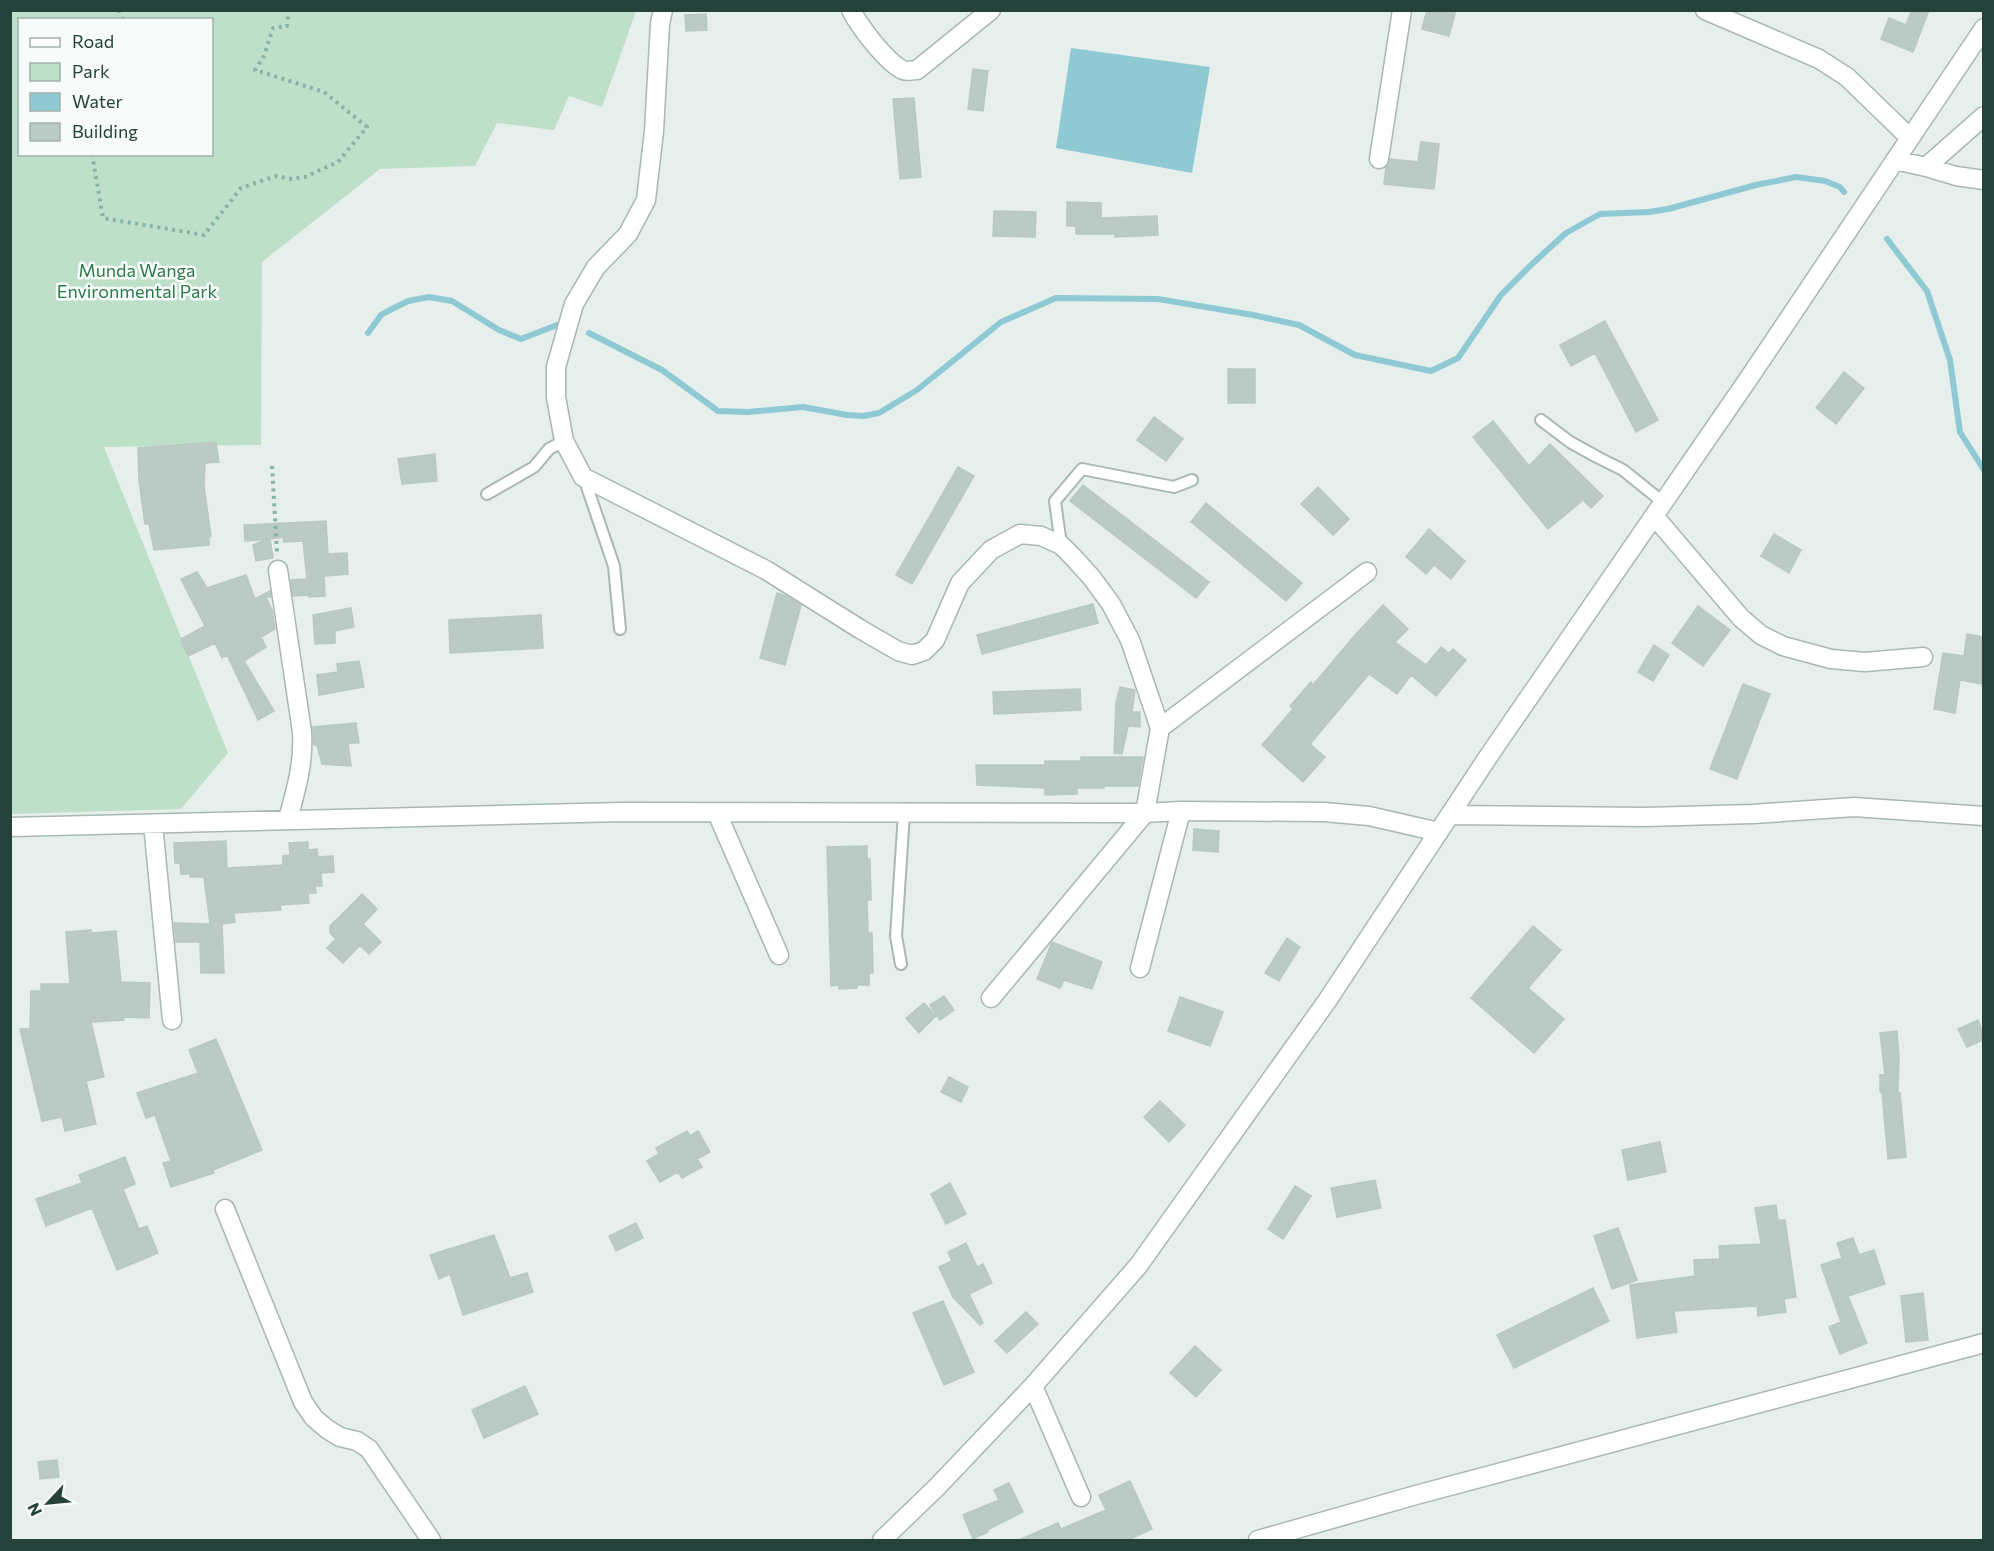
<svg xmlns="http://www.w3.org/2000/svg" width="1994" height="1551" font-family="Commissioner,sans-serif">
  <rect width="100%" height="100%" fill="#e6efeb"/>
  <!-- green -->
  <path fill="#bfe0c8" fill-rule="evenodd" d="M10,11H636L602,107L569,96L554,130L497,123L475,166L380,169L262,262L261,445L104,447L228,753L181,809L11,814ZM20,20H212V154H20Z"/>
  <!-- water -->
  <path fill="#8ec9d4" d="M1071,48L1210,67L1192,173L1056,148Z"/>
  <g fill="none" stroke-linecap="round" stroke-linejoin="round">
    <!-- stream -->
    <path stroke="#8ec9d4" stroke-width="6" d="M1887,239L1927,291L1950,360L1960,432L1984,470
      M368,333L381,315L388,311L408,301L429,297L452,301L499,330L521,339L557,325
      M589,333L662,370L718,411L748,412L803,407L847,415L863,416L879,413L917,390L1001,322L1056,298L1158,299L1253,315L1299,325L1355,355L1431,371L1458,358L1501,295L1532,264L1566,233L1600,214L1649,212L1668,209L1756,185L1796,177L1825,181L1840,187L1844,192"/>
  </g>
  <!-- building -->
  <path fill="#bbcac4" stroke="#b8c9c2" stroke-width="1.5" d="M1427,10H1456L1449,36L1422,29Z
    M1912,10H1929L1913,52L1881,39L1889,18L1906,25Z
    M706,14L707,30L686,31L685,15Z
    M973,69L988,71L983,111L968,109Z
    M914,98L921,177L900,179L893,99Z
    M1421,142L1439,144L1434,189L1384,184L1386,167L1390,159L1418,162Z
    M1067,202L1101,203V218L1157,216L1158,235L1115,237V234H1076V226H1067Z
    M994,211L1036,212L1035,237L993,236Z
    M1605,321L1658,420L1636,432L1595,353L1571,366L1560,345Z
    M1228,369H1255V403H1228Z
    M1844,372L1864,388L1836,424L1816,408Z
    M1154,417L1183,439L1166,461L1137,440Z
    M1493,421L1529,466L1550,444L1603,496L1591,508L1583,500L1548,529L1473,437Z
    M216,442L219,462L205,463L204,486L211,536H209V545L154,550L149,524H145L139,481L138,448Z
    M435,454L437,481L402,484L398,459Z
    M958,467L974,476L912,584L896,575Z
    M1083,485L1209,582L1196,598L1070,501Z
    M1318,487L1349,519L1333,535L1301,504Z
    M1206,503L1302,583L1286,601L1191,522Z
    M326,521L328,554L347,553L348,574L324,576L325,596L309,597V595L293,596L291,580L307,579L303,541L284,542L283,537L270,539L273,558L256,561L253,545L267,539L245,541L244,525Z
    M1429,529L1465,561L1451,579L1434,565L1426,574L1406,557Z
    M1774,534L1801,550L1789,573L1761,556Z
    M197,572L207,588L246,575L255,599L270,591L271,597H266L272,610L275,629L261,637L266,647L244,661L274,711L258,720L227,655L222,658L215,643L188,656L181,639L205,626L181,579Z
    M777,593L786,596L801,605L785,665L760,658Z
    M1093,604L1098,623L982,654L977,635Z
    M1383,605L1408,629L1395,642L1426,665L1441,647L1449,653L1453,649L1466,660L1436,696L1411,675L1397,694L1369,674L1310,744L1325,757L1303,782L1262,745L1293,709L1290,706L1311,682L1313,685L1355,635Z
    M1698,606L1730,630L1703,666L1672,643Z
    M351,608L354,627L335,631V643L315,644L313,615Z
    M541,615L543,648L450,653L449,620Z
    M1967,634L1983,637V684L1960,680L1955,713L1934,709L1943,653L1964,656Z
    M1654,645L1669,655L1653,681L1638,672Z
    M359,661L364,687L319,695L317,675L338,672L337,664Z
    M1743,684L1770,694L1737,779L1710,769Z
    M1120,687L1135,690L1132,712H1140V727L1128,726L1122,754L1114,753L1116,702Z
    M1080,689L1081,710L994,714L993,692Z
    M356,723L359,743H348L351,766L322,764L317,745H314L313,727Z
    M1081,757H1143L1138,786H1104V788H1077V794L1045,795V788L977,785L976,765H1045V761H1081Z
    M1194,829L1219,831L1218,852L1193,850Z
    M226,841L227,868L283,865V856L290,855L289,843L308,842V850L317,849L318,857L333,856L334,872L321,873L322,886H315L316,893H308L309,903L280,905L281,910L234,913L235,922L222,924L224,973H201L200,942H176L174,923L210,924L204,877H190V874H181L180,863H175L174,843Z
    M867,846V859H870L871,900H867L868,933H872L873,973H869V985H857V988L839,989V985L831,986L827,847Z
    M362,894L377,909L363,924L381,942L369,954L360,945L343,963L327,948L336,939L330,933V926Z
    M1533,926L1561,950L1528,988L1564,1019L1534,1053L1471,998Z
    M91,930V933L116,931L121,982L150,983L149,1018L123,1017L124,1020L91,1022L104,1077L86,1081L96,1124L65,1131L62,1117L42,1121L20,1029H30L31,991H41V984H70L66,932Z
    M1287,938L1300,947L1279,981L1265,973Z
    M1052,942L1102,962L1092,989L1064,980L1060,988L1037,979Z
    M944,996L954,1010L940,1020L930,1005Z
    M1180,997L1223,1012L1210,1046L1168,1031Z
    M924,1003L936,1016L919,1033L906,1018Z
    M1978,1020L1983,1033V1040L1967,1047L1958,1029Z
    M1897,1031L1899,1057L1898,1093H1900L1906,1157L1888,1159L1882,1092H1880V1075H1885L1880,1033Z
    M216,1039L262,1150L213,1170L214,1173L171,1187L163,1163L171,1161L155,1115L146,1118L137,1093L198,1073L189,1050Z
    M949,1077L968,1087L961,1102L941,1092Z
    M1160,1101L1185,1125L1169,1142L1144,1117Z
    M687,1131L690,1136L698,1131L710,1152L697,1159L702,1167L682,1178L678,1172L660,1182L647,1161L659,1154L656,1148Z
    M1660,1142L1666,1172L1628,1180L1622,1150Z
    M125,1157L135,1184L123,1189L139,1229L147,1226L158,1253L117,1270L92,1208L46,1226L36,1199L82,1183L79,1175Z
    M1375,1180L1381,1208L1337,1217L1331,1188Z
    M950,1183L966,1214L946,1224L931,1194Z
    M1295,1186L1311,1196L1283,1239L1268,1229Z
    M1776,1205L1778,1220H1785L1796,1297L1784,1299L1786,1312L1758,1316L1757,1306L1674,1311L1677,1332L1637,1338L1630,1285L1695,1276L1694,1260L1720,1259L1719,1246L1761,1244L1755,1208Z
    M636,1223L643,1238L616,1251L609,1236Z
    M1618,1228L1637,1280L1612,1289L1594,1236Z
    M494,1235L510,1278L527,1273L533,1292L463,1315L450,1274L439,1279L430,1255Z
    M1853,1238L1859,1255L1874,1250L1885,1284L1848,1296L1867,1343L1840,1354L1829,1327L1841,1322L1821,1265L1842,1258L1837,1243Z
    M966,1243L977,1267L983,1264L992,1283L969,1294L983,1323L980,1325L953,1297L939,1267L952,1261L948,1252Z
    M1593,1288L1609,1321L1514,1368L1497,1335Z
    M1923,1293L1928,1340L1906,1342L1901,1296Z
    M943,1301L974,1372L944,1385L913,1313Z
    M1026,1312L1038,1324L1007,1353L995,1341Z
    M1195,1346L1221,1370L1196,1397L1170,1373Z
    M525,1386L538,1414L484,1438L472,1410Z
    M57,1460L59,1477L40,1479L38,1462Z
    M1130,1481L1152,1529L1128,1540H1019L1058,1523L1061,1529L1106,1510L1099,1495Z
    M1009,1483L1023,1512L987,1530L988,1532L973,1539L963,1515L999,1500L994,1490Z"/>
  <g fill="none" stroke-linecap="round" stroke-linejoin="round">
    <!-- service casing -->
    <g stroke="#a8b8b2" stroke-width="14">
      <path id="service" d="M1541,420L1570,442L1599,458L1623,470L1664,503
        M584,478L614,566L620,629
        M487,494L534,467L549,449L564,441
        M1061,545L1055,501L1082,469L1174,487L1192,480
        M901,964L896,936L904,813"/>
    </g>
    <!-- minor casing -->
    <g stroke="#a8b8b2" stroke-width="21">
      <path id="minor" d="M663,10L660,24L654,131L646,200L628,234L596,267L574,304L556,367V397L564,441L583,477L766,570L860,629L898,651L912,655L924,651L935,640L960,583L991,550L1020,534L1041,536L1061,545L1073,557L1092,578L1111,604L1130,640L1160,728L1145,813L991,998
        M851,10C859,26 887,63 903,70C907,72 912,70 917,70L991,10
        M1705,10L1819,59L1847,77L1910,138
        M1379,159L1402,10
        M1895,160L1926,167L1984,116
        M1926,167L1956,176L1984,180
        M1655,517L1741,618L1761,635L1783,646L1831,659L1865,662L1923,657
        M278,570L302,732C304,763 296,790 288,819
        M1160,728L1367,572
        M717,813L779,955
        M1451,815L1645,817L1753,814L1854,807L1984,816
        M153,824L172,1020
        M10,827L622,812L1145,813L1181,811L1324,812L1369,816L1439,832
        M1140,968L1181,811
        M225,1209L303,1402L314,1418L327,1429L340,1437L357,1441L369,1449L431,1540
        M1033,1386L1081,1497
        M882,1540L937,1487L1033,1386L1138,1266L1327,1001L1490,754L1749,378L1984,28
        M1258,1540L1416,1495L1984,1343"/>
    </g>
    <!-- path -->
    <path stroke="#86b3a5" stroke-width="4" stroke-dasharray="3 4.5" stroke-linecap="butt" d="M119,10L123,20
      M92,154L103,218L204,235L241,188L276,176L292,179L305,177L320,170L338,162L367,127L324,92L255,70L264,56L273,28L287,26L289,10
      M272,466L277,552"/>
    <!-- service -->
    <use href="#service" stroke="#fff" stroke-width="10"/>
    <!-- minor -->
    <use href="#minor" stroke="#fff" stroke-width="18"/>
  </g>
  <g text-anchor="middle" stroke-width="5" stroke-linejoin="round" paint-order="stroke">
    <!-- park labels -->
    <g font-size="18" fill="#2d7a4b" stroke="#f7fbf9">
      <text x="137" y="277">Munda Wanga<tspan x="137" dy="21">Environmental Park</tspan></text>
    </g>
  </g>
  <!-- border -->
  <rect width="1994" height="1551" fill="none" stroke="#24423a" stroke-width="24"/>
  <!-- legend -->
  <rect x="18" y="18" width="195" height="138" fill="#f7fbf9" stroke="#a3b1ad" stroke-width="1.5"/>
  <rect x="30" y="38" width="30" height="9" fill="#ffffff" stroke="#a3b1ad" stroke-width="1.5"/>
  <text x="72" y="48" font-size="18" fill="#24423a">Road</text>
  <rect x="30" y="63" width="30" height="18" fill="#bfe0c8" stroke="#a3b1ad" stroke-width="1.5"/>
  <text x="72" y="78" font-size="18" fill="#24423a">Park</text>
  <rect x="30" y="93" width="30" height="18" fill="#8ec9d4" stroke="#a3b1ad" stroke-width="1.5"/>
  <text x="72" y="108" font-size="18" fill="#24423a">Water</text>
  <rect x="30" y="123" width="30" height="18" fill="#bbcac4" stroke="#a3b1ad" stroke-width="1.5"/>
  <text x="72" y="138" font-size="18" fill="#24423a">Building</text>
  <!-- north arrow -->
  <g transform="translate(48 1503) rotate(244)" stroke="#f7fbf9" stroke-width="4.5" paint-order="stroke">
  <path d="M0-4.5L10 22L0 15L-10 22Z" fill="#24423a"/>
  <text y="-9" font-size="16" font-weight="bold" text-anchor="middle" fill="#24423a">N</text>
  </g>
</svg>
